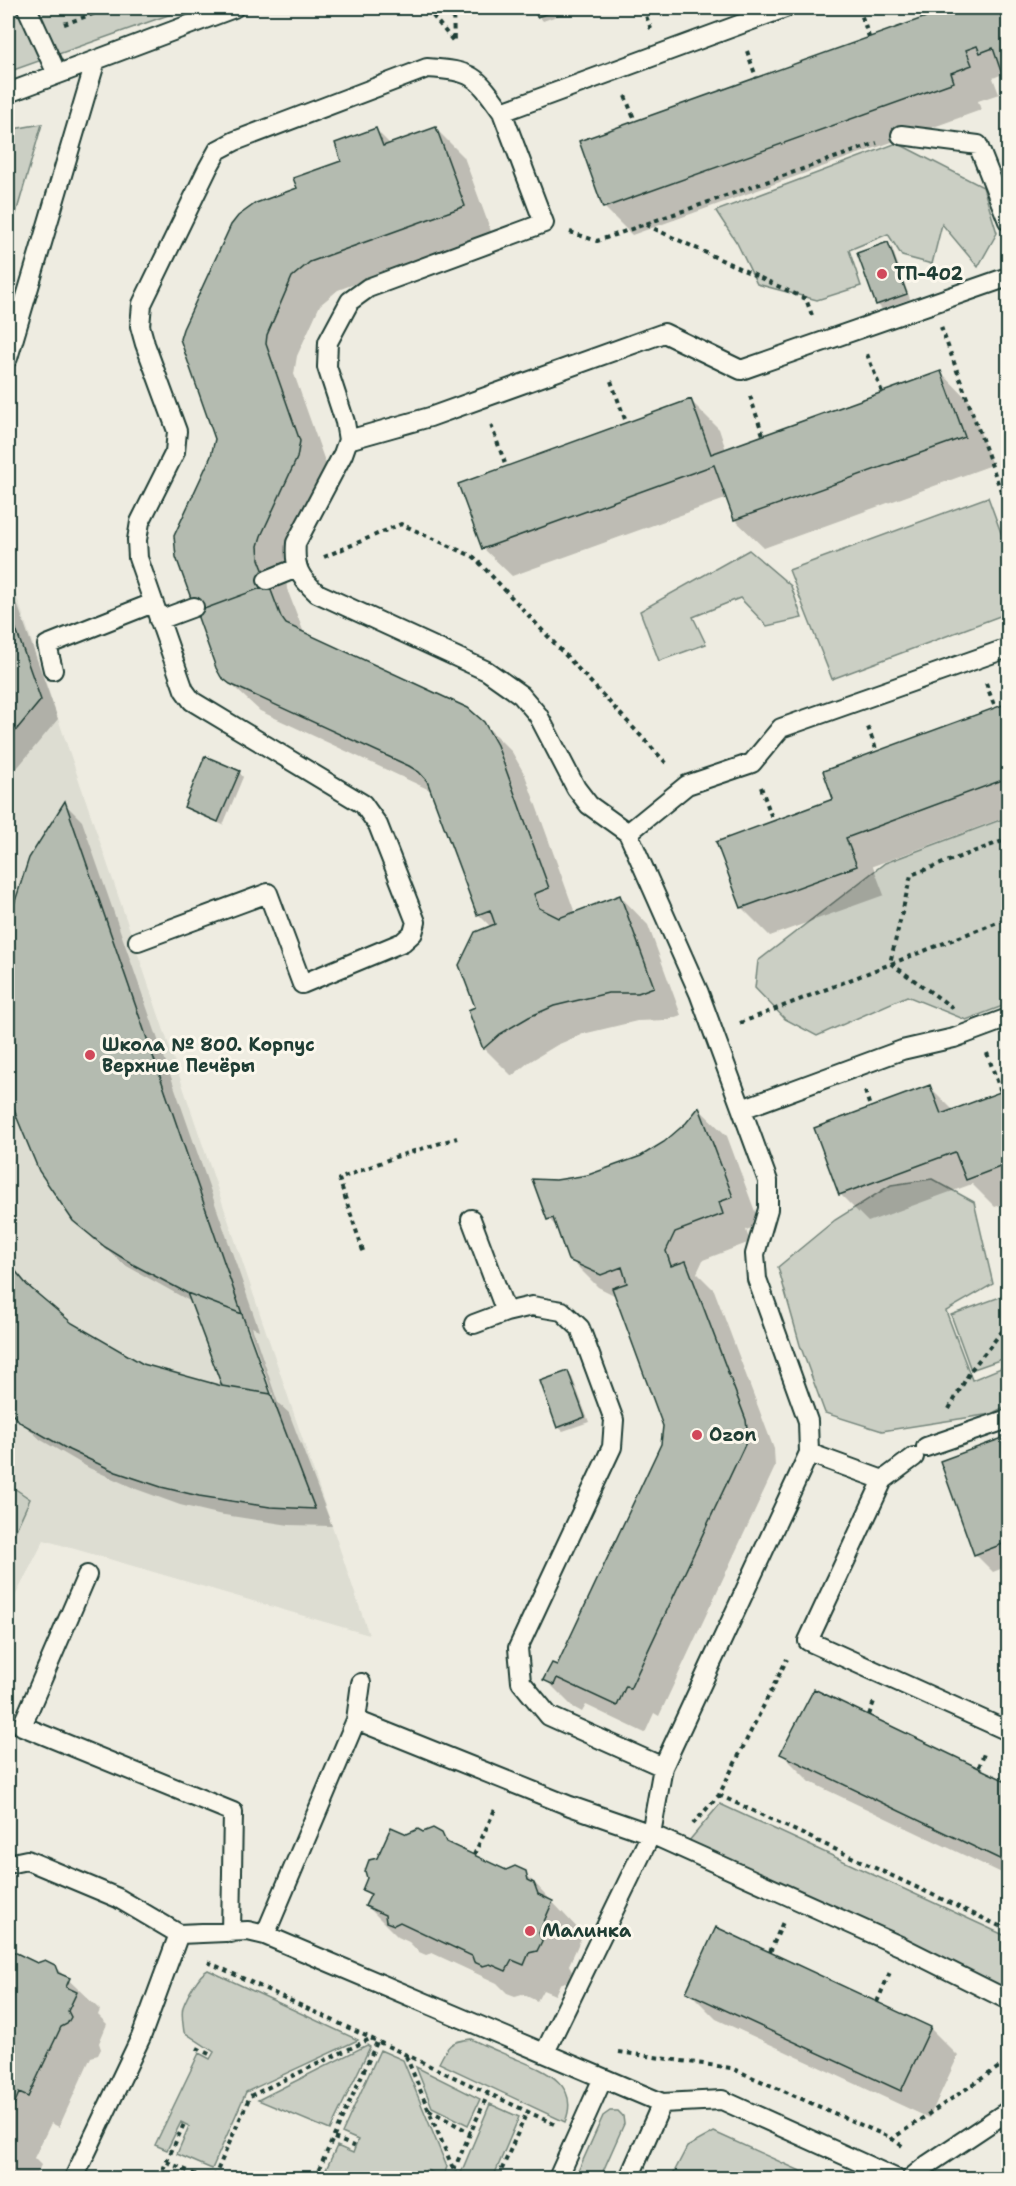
<svg xmlns="http://www.w3.org/2000/svg" width="1016" height="2186" font-family="'Shantell Sans',sans-serif">
  <rect width="100%" height="100%" fill="#eeece1"/>
  <filter id="ink" filterUnits="userSpaceOnUse"><feTurbulence type="fractalNoise" baseFrequency=".0167" numOctaves="2"/><feDisplacementMap in="SourceGraphic" scale="12" xChannelSelector="R" yChannelSelector="G"/><feConvolveMatrix kernelMatrix="1 2 1 2 8 2 1 2 1" color-interpolation-filters="sRGB"/></filter>
  <g filter="url(#ink)">
    <!-- built -->
    <path fill="#ddddd2" d="M8,571L369,1635L44,1540L8,1610Z"/>
    <!-- green -->
    <path fill="#cbcfc4" stroke="#75867c" stroke-width="1.5" d="M8,8H188L8,72Z
      M42,124L8,241V130Z
      M897,143L983,187L997,233L978,267L942,224L932,264L902,256L888,234L849,250L861,286L817,300L757,284L737,243L716,211Z
      M988,497L1008,552V613L832,679L789,570Z
      M749,550L791,586L802,618L767,626L740,598L693,617L706,644L659,661L640,611Z
      M1008,817V1004L966,1020L907,996L817,1036L785,1019L755,988L758,961L885,863Z
      M932,1179L974,1202L993,1284L946,1311L972,1380L1008,1365V1405L991,1414L882,1431L825,1413L800,1345L778,1267L835,1220L891,1185Z
      M1008,1294V1357L971,1370L951,1315Z
      M8,1484L30,1499L8,1547Z
      M720,1804L1008,1937V1994L688,1842Z
      M208,1970L358,2040L246,2092L212,2169L177,2154L189,2126L181,2122L167,2150L155,2145L199,2053L210,2059L214,2052L184,2032C183,2024 181,2014 183,2007C187,1996 199,1974 208,1970Z
      M471,2039C485,2046 500,2052 514,2058C543,2070 581,2083 565,2122L439,2063C448,2045 450,2041 471,2039Z
      M367,2045L370,2047L330,2130L258,2100Z
      M380,2050L403,2060L447,2167L443,2177L426,2170L422,2178H322L337,2146L353,2153L358,2140L342,2133Z
      M416,2067L480,2099L468,2125L432,2107Z
      M490,2104L519,2117L493,2178H463L461,2173Z
      M610,2111H618L623,2116L624,2124L600,2178H575L603,2116Z
      M714,2132L816,2178H671L687,2147Z"/>
    <!-- shadow -->
    <path fill="#0003" fill-rule="evenodd" d="M535,8H579L543,21L539,16Z
      M955,8H1008V87L1003,74L993,78L999,94L978,101L981,110L632,235L604,207L581,142Z
      M436,129L464,157L492,234L338,290L320,305L297,356L294,374L328,470L286,575L287,589L304,633L483,723L512,752L525,775L575,913L620,896L648,925L681,1015L667,1020L637,1021L583,1034L557,1045L529,1062L512,1076L484,1048L470,1011L477,1008L491,927L478,914L432,791L260,711L222,676L213,456L299,189L343,162L376,130L391,145Z
      M887,244L892,248L910,299L882,309L878,305L859,254Z
      M941,372L969,401L992,465L764,548L735,520L728,498L512,576L483,548L691,401L719,429L726,450Z
      M8,596L18,606L58,719L8,779Z
      M1008,705V816L873,866L884,895L770,936L742,908L718,843L835,800L825,772Z
      M239,772L243,777L223,825L190,811L185,807Z
      M65,804L82,821L259,1330L252,1327L278,1403L289,1413L332,1526L289,1525L218,1514L180,1505L136,1489L89,1468L41,1440L8,1410V1260L36,1295L71,1324L143,1365L225,1388L193,1303L125,1265L93,1239L75,1220L16,1107L8,1110V928L30,858ZM245,1326H248L275,1400L273,1401Z
      M930,1087L954,1111L1008,1091V1202L995,1207L972,1184L868,1222L840,1194Z
      M699,1109L727,1136L760,1225L746,1230L750,1242L703,1260L697,1273L714,1290L774,1449L775,1467L659,1716L654,1713L645,1733L586,1705L582,1712L573,1707L545,1679L557,1667L663,1445L665,1426L616,1296L598,1287L570,1259L559,1230L549,1219L556,1182L589,1176L642,1157L665,1143L687,1124Z
      M567,1373L572,1377L589,1422L563,1431L558,1427Z
      M1008,1437V1566L993,1572L975,1554L942,1462Z
      M815,1691L1008,1783V1876L810,1782L782,1754Z
      M423,1833L441,1834L456,1849L506,1871L525,1873L583,1934L569,1965L572,1972L568,1981L560,1984L555,1995L543,1990L537,2001L522,1994L515,1996L507,1993L497,1983L432,1953L426,1955L419,1952L409,1942L398,1937L367,1906L371,1897L364,1890L378,1859L407,1836Z
      M8,1950L37,1964L54,1966L100,2010L98,2015L107,2024L99,2043L101,2049L98,2055L91,2057L59,2127L51,2123L34,2158L41,2165L35,2178H8Z
      M688,1991L930,2028L958,2056L929,2118L716,2019Z"/>
    <!-- building -->
    <path fill="#b4bbb0" stroke="#1f3d34" stroke-width="1.5" d="M534,8H564L537,17Z
      M951,8H1008V92L993,48L980,53L977,46L966,50L972,65L951,73L954,82L603,208L579,141Z
      M436,127L465,206L310,262L292,277L267,335L266,344L300,441L297,458L261,536L258,546L259,559L269,585L196,612L176,557L174,536L211,456L215,439L180,339L183,329L231,225L238,216L256,203L297,188L293,178L341,161L335,143L376,128L383,146Z
      M888,242L907,294L876,305L857,253Z
      M941,371L965,437L734,520L714,465L482,549L458,484L691,399L711,454Z
      M269,585L281,617L286,624L468,708L484,722L497,745L549,888L534,894L539,908L559,918L620,895L654,987L638,993H608L554,1006L529,1017L500,1034L483,1049L468,1010L475,1007L459,965L475,932L495,924L490,910L477,915L427,781L419,772L409,766L230,684L221,677L216,668L196,612Z
      M8,607L41,700L8,740Z
      M1008,703V778L846,838L857,866L741,908L716,842L833,799L823,771Z
      M205,756L240,771L218,822L184,807Z
      M65,801L242,1314L187,1293L134,1265L105,1247L73,1221L39,1171L17,1118L8,1090V923L29,858Z
      M930,1085L941,1114L1008,1089V1164L966,1180L955,1152L839,1195L814,1128Z
      M699,1107L733,1197L719,1202L723,1214L675,1232L666,1251L671,1266L686,1261L746,1420L748,1438L630,1689L626,1686L617,1706L557,1678L554,1685L543,1680L552,1663L557,1665L661,1444L663,1426L612,1288L627,1283L622,1267L601,1275L568,1260L553,1218L547,1220L532,1179L556,1180L588,1175L641,1156L664,1142L686,1123Z
      M8,1262L27,1285L72,1323L143,1364L222,1386L271,1394L315,1509L270,1507L199,1496L161,1487L116,1472L69,1450L21,1423L8,1410Z
      M187,1293L242,1314L271,1394L222,1386Z
      M568,1371L585,1417L557,1428L540,1381Z
      M1008,1436V1542L974,1555L940,1461Z
      M814,1689L1008,1782V1863L780,1754Z
      M391,1827L407,1834L418,1829L423,1832L433,1828L442,1833L446,1842L506,1870L515,1866L526,1871L528,1880L534,1883L538,1894L553,1901L539,1933L542,1941L537,1951L529,1953L524,1965L512,1960L506,1971L490,1964L483,1966L474,1962L472,1956L400,1922L394,1925L386,1922L385,1915L365,1906L371,1894L362,1890L367,1878L365,1871L369,1860L377,1858Z
      M716,1927L931,2027L901,2091L686,1992Z
      M8,1949L37,1963L45,1960L55,1965L58,1973L70,1978L66,1987L77,1992L68,2011L71,2017L67,2024L61,2027L28,2097L19,2093L8,2119Z"/>
    <g fill="none" stroke-linecap="round" stroke-linejoin="round">
      <!-- service casing -->
      <g stroke="#1f3d34" stroke-width="22">
        <path id="service" d="M27,8L57,74
          M8,93L234,8
          M502,112L544,223L368,288L350,301L328,342L327,367L345,422L348,440L343,454L296,543C294,567 299,577 317,593L487,671L521,695L538,715L576,788L589,805L628,833L699,993L768,1181V1209L755,1254L757,1279L808,1421L809,1453L663,1767L651,1834L900,1946L1008,2000
          M901,135L978,145L1008,221
          M8,358L96,60
          M348,440L430,417L664,333L741,370L1008,277
          M267,580L297,568
          M159,620L194,607
          M53,670L47,645L153,603
          M628,833L687,785L752,763L781,728L1008,648
          M138,941L268,893L302,984L403,942L413,933L416,922L378,825L363,804L192,701L184,690L138,558L137,540L140,522L175,452L177,431L145,344L140,326L142,304L208,168L218,150L235,141L427,68C473,71 476,75 502,112L785,8
          M742,1109L902,1050L954,1038L1008,1018
          M471,1219L506,1312
          M474,1324L506,1312L532,1306L562,1311L580,1328L614,1420L612,1447L518,1648L521,1682L549,1716L663,1767
          M926,1447L1008,1419
          M809,1453L883,1480L808,1641L1008,1731
          M883,1480L914,1457
          M87,1575L22,1726L233,1812L231,1933
          M356,1720L361,1683
          M8,1864L27,1860L118,1898L179,1934
          M265,1935L356,1720L570,1806L651,1834L545,2052
          M74,2178L141,2037L179,1934L248,1931L265,1935L603,2078
          M558,2178L603,2078L662,2103
          M629,2178L662,2103L722,2100L895,2178
          M911,2178L927,2165L1008,2111"/>
      </g>
      <!-- path -->
      <path stroke="#1f3d34" stroke-width="4" stroke-dasharray="4.5 4.5" stroke-linecap="butt" d="M429,8V11L454,42
        M453,8L454,43
        M643,8L651,29
        M859,8L869,37
        M64,24L110,8
        M747,51L756,77
        M625,96L635,121
        M646,225L806,299L813,318
        M570,232L597,241L877,143
        M941,327L1008,510
        M867,354L882,392
        M611,381L626,422
        M750,396L763,435
        M491,425L506,466
        M324,557L401,524L474,557L668,765
        M986,683L995,708
        M868,727L877,752
        M761,787L773,821
        M953,1008L890,963L911,875L1008,839
        M740,1023L1008,918
        M987,1053L1001,1092
        M865,1091L870,1107
        M363,1251L339,1179L395,1157L457,1138
        M949,1409L971,1370L1008,1324
        M869,1715L875,1699
        M979,1767L985,1751
        M719,1795L1008,1930
        M693,1824L719,1795L787,1659
        M474,1855L496,1807
        M770,1952L783,1922
        M208,1962L554,2124
        M877,2002L890,1972
        M197,2048L211,2055
        M619,2052L731,2068L891,2138L905,2148
        M406,2056L457,2178
        M429,2110L471,2133
        M334,2138L356,2147
        M890,2140L1008,2061
        M167,2162L204,2178
        M423,2177L427,2178
        M159,2178L184,2124
        M214,2178L250,2096L370,2039
        M315,2178L377,2042
        M450,2178L488,2094
        M498,2178L527,2112"/>
      <!-- service -->
      <use href="#service" stroke="#fbf7ec" stroke-width="18"/>
    </g>
  </g>
  <!-- markers -->
  <g fill="#d1495b" stroke="#fbf7ec" stroke-width="2">
    <circle cx="882" cy="274" r="6"/>
    <circle cx="90" cy="1055" r="6"/>
    <circle cx="697" cy="1435" r="6"/>
    <circle cx="530" cy="1931" r="6"/>
  </g>
  <g text-anchor="middle" stroke-width="6" stroke-linejoin="round" paint-order="stroke">
    <!-- poi labels -->
    <g font-size="18" font-weight="bold" fill="#1f3d34" stroke="#fbf7ec" text-anchor="start">
      <text x="894" y="280">ТП-402</text>
      <text x="102" y="1051">Школа № 800. Корпус<tspan x="102" dy="21">Верхние Печёры</tspan></text>
      <text x="709" y="1441">Ozon</text>
      <text x="542" y="1937">Малинка</text>
    </g>
  </g>
  <!-- margin -->
  <rect width="1016" height="2186" fill="none" stroke="#fbf7ec" stroke-width="30"/>
  <rect x="15" y="15" width="986" height="2156" fill="none" stroke="#1f3d34" stroke-width="2" filter="url(#ink)"/>
</svg>
